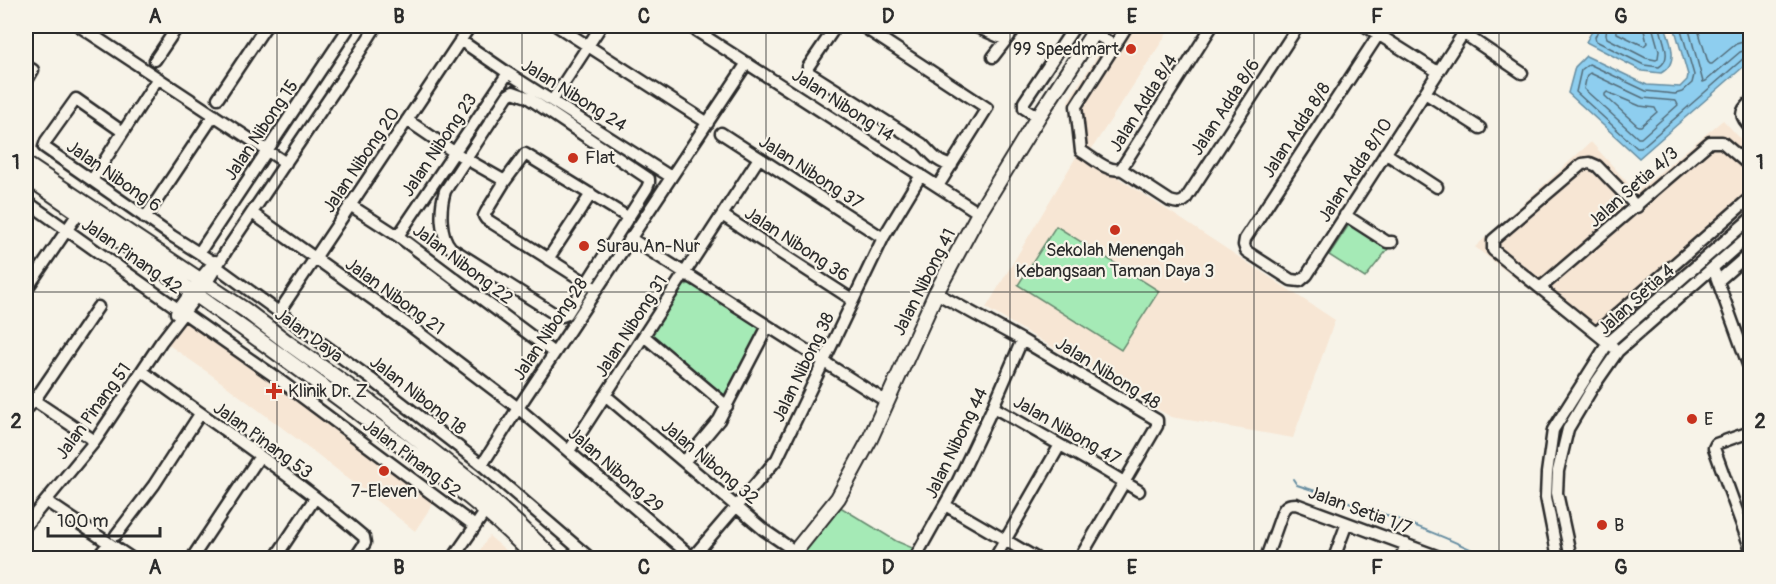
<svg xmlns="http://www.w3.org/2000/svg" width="1776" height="584" font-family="Pangolin,sans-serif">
  <rect width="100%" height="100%" fill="#f7f3e8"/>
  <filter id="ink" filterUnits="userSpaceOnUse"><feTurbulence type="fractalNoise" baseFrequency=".0167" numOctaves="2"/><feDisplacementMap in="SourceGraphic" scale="12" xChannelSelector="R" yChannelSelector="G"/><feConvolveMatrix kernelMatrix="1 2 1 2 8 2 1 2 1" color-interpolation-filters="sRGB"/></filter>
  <g filter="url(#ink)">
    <!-- built -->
    <path fill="#f7e6d4" d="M1117,26H1172L1087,156L1074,148L1068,101Z
      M1723,120L1750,149V207L1598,343L1475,247L1591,142L1636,192Z
      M1079,152L1335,320L1293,438L1171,417L986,308Z
      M185,316L436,499L415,531L317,454L213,376L166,343Z
      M489,536L515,558H475Z"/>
    <!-- green -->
    <path fill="#a5eab6" stroke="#688a70" stroke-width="1.5" d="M1350,223L1388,249L1365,278L1329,255Z
      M1056,226L1159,291L1121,350L1018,285Z
      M692,283L760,329L726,396L650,335L682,286Z
      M837,505L896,541L915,549L910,558H794Z"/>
    <!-- water -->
    <path fill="#8eceef" stroke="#668da1" stroke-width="1.5" d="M1595,26H1665C1670,41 1680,63 1661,73L1642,71L1586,42Z
      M1674,26H1750V61L1639,158L1568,93L1575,67L1586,56L1647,85L1680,87L1687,80L1688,75Z"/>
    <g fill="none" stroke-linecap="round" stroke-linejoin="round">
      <!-- shore -->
      <path stroke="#536c79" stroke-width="1.5" d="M1600,26L1595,37L1596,41L1644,65L1659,67C1674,58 1661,39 1660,26
        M1607,26L1606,35L1607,38L1646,58L1656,60L1658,58L1659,51L1652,26
        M1616,26L1617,33L1644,46L1647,43L1643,26
        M1680,26L1694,75L1692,83L1682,92L1675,94L1646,91L1589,64L1581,70L1576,92L1637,148H1641L1744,58L1750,57
        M1688,26L1703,82L1706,81L1740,52L1750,49
        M1697,26L1708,62L1710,64H1712L1736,44L1750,40
        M1590,73L1643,98L1676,101L1678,105L1641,138H1638L1584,89L1587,75Z
        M1607,92L1640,106L1655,108L1657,112L1641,126H1638L1605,96V94Z"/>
      <!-- stream -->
      <path stroke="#668da1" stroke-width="2" d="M1293,479L1297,485C1362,506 1429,528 1489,558"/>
      <!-- minor casing -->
      <g stroke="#2b2b2b" stroke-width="15">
        <path id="minor" d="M79,26L286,163
          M557,26L708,123
          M689,26L979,213
          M836,26L808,67V72L922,144C931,153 938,164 952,165
          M862,26L987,108L938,186
          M974,26L1006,40
          M1127,26L1076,106L1081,151C1092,157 1108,173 1121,169L1170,201C1176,203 1180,204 1185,200L1298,26
          M1365,26L1438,72
          M1384,26L1245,239L1244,245L1246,251L1291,280L1300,281L1307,275L1468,26
          M1093,33L1114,45
          M1463,33L1522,73
          M460,40L508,73L671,177
          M993,57L1017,26
          M155,60L178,26
          M26,66L33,70L26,82
          M513,92L527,97L649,179V183L647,188L567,314L562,316H558L451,248C439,235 440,207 445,191L508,95Z
          M1425,93L1480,128
          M218,98L266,26
          M552,101L601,26
          M1750,102C1739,113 1740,115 1750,127
          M1038,117L1024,108V102L1075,26
          M407,120L454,152L505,181
          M123,132L76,99L46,141L44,147L172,236L213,262
          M721,133L883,238
          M1385,153L1437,187
          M1121,169L1212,26
          M92,180L158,78
          M26,201L178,309
          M350,205L398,236L554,353
          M252,213L413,328L518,408L693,558
          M722,215L853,300
          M1345,215L1387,242H1392
          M145,218L214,115
          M398,236L508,73
          M630,238L887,402
          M199,253L350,26
          M548,259L591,194
          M217,267L371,379L482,465L590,558
          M1713,268L1750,370
          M1718,281L1750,253
          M593,287L486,219L484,216L486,212L505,181L525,154L629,218
          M1540,288L1710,142H1722L1750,166
          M26,290L79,212
          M936,293L1022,340L1157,420V426L1080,558
          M279,312L470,26
          M176,313L199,280L215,261
          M184,313L274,376L475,526
          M1596,333L1750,198
          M644,336L727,406
          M1613,347L1493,250V240L1582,164L1590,163L1597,166L1637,207
          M142,371C216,425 294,477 364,537L365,543L355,558
          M26,395L95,441
          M605,395L764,530L796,552
          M993,407L1099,467L1139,491
          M26,410L34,401L98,307
          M1750,432L1716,444L1714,448L1750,547
          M569,451L759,158
          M684,462L719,420L768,326
          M482,465L518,408L747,63
          M46,501L131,558
          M945,505L1036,558
          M26,525L95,441L161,342L206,284L228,248L345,75L376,26
          M116,535L154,485L200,414
          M96,558L109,544
          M192,558L260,456
          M275,558L315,498
          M453,558L485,512
          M692,558L777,459L883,238L921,175
          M915,558L957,483L993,407L1022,340
          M995,558L1060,445
          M1266,558L1282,513C1285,505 1289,504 1296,504L1442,558
          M1334,558L1347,523
          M1401,558L1406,544
          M1558,558L1546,497L1547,473L1553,430L1608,343L1750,219
          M1571,558L1557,493L1558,471L1568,429L1593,387L1618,351L1750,235"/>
      </g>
      <!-- major casing -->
      <g stroke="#2b2b2b" stroke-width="18">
        <path id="major" d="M26,164L245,310L288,343L362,396L468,479L520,526L553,558
          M26,176C137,252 247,330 356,411C417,458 483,502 535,558
          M790,558L838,498L870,439L936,293L979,213L1038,117L1098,26"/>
      </g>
      <!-- minor -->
      <use href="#minor" stroke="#f7f3e8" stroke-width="10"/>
      <!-- major -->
      <use href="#major" stroke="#f7f3e8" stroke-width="14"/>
    </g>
  </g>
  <!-- grid -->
  <path fill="none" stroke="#2b2b2b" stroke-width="1.5" stroke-opacity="0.55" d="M277,26V558M522,26V558M766,26V558M1010,26V558M1254,26V558M1499,26V558M26,292H1750"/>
  <!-- markers -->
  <g fill="#c8321e" stroke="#f7f3e8" stroke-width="2">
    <circle cx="1131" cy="49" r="6"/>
    <circle cx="573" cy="158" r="6"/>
    <circle cx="1115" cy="230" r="6"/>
    <circle cx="584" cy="246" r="6"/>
    <path d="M271 382h6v6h6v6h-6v6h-6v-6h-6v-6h6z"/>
    <circle cx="1692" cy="419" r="6"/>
    <circle cx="384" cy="471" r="6"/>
    <circle cx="1602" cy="525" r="6"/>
  </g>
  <g text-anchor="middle" stroke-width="4.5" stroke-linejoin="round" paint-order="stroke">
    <!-- poi labels -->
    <g font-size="18" fill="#2b2b2b" stroke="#f7f3e8" text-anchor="start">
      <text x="1119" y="55" text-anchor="end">99 Speedmart</text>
      <text x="585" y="164">Flat</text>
      <text x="596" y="252">Surau An-Nur</text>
      <text x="1115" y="256" text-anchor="middle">Sekolah Menengah<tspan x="1115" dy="21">Kebangsaan Taman Daya 3</tspan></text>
      <text x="288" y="397">Klinik Dr. Z</text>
      <text x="1704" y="425">E</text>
      <text x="384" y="497" text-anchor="middle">7-Eleven</text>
      <text x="1614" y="531">B</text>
    </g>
    <!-- street labels -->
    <g font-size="18" fill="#2b2b2b" stroke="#f7f3e8">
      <text transform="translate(574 95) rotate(32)" y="6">Jalan Nibong 24</text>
      <text transform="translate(1143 103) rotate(-58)" y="6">Jalan Adda 8/4</text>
      <text transform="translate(843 105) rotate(33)" y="6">Jalan Nibong 14</text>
      <text transform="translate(1225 107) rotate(-57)" y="6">Jalan Adda 8/6</text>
      <text transform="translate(261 130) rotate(-56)" y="6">Jalan Nibong 15</text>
      <text transform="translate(1296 130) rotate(-57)" y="6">Jalan Adda 8/8</text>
      <text transform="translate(439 145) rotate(-56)" y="6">Jalan Nibong 23</text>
      <text transform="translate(361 160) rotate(-56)" y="6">Jalan Nibong 20</text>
      <text transform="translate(1355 170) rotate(-57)" y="6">Jalan Adda 8/10</text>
      <text transform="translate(811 172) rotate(33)" y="6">Jalan Nibong 37</text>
      <text transform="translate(114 176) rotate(35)" y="6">Jalan Nibong 6</text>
      <text transform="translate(1633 187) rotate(-41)" y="6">Jalan Setia 4/3</text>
      <text transform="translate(797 244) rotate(33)" y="6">Jalan Nibong 36</text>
      <text transform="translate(132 256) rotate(35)" y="6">Jalan Pinang 42</text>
      <text transform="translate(463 264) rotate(37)" y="6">Jalan Nibong 22</text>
      <text transform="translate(924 282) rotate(-63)" y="6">Jalan Nibong 41</text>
      <text transform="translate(395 296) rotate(36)" y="6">Jalan Nibong 21</text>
      <text transform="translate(1636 299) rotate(-42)" y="6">Jalan Setia 4</text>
      <text transform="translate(631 326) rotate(-57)" y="6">Jalan Nibong 31</text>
      <text transform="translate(550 329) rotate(-56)" y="6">Jalan Nibong 28</text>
      <text transform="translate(309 335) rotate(36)" y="6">Jalan Daya</text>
      <text transform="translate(803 367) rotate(-64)" y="6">Jalan Nibong 38</text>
      <text transform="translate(1108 373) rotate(32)" y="6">Jalan Nibong 48</text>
      <text transform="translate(418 395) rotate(38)" y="6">Jalan Nibong 18</text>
      <text transform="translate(93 411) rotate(-54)" y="6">Jalan Pinang 51</text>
      <text transform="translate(1067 430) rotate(30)" y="6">Jalan Nibong 47</text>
      <text transform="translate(263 440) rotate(36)" y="6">Jalan Pinang 53</text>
      <text transform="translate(956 443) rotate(-64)" y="6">Jalan Nibong 44</text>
      <text transform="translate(412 458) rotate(37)" y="6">Jalan Pinang 52</text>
      <text transform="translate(710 462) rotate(40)" y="6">Jalan Nibong 32</text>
      <text transform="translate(616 470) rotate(41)" y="6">Jalan Nibong 29</text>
      <text transform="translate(1360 510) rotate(20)" y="6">Jalan Setia 1/7</text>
    </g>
  </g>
  <!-- margin -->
  <rect width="1776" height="584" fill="none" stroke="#f7f3e8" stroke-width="66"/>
  <!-- scale -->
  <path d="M48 527v9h112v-9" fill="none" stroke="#2b2b2b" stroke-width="3"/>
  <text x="57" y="527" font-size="18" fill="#2b2b2b" stroke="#f7f3e8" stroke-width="4.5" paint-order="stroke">100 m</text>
  <rect x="33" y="33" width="1710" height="518" fill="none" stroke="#2b2b2b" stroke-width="2"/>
  <g font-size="20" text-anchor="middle" font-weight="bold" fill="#2b2b2b">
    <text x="155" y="23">A</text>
    <text x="399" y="23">B</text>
    <text x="644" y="23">C</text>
    <text x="888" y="23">D</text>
    <text x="1132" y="23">E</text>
    <text x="1377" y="23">F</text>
    <text x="1621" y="23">G</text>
    <text x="16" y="169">1</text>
    <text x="1760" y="169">1</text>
    <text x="16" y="428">2</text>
    <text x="1760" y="428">2</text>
    <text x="155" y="574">A</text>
    <text x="399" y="574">B</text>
    <text x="644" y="574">C</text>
    <text x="888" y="574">D</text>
    <text x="1132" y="574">E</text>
    <text x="1377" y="574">F</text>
    <text x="1621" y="574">G</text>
  </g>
</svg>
